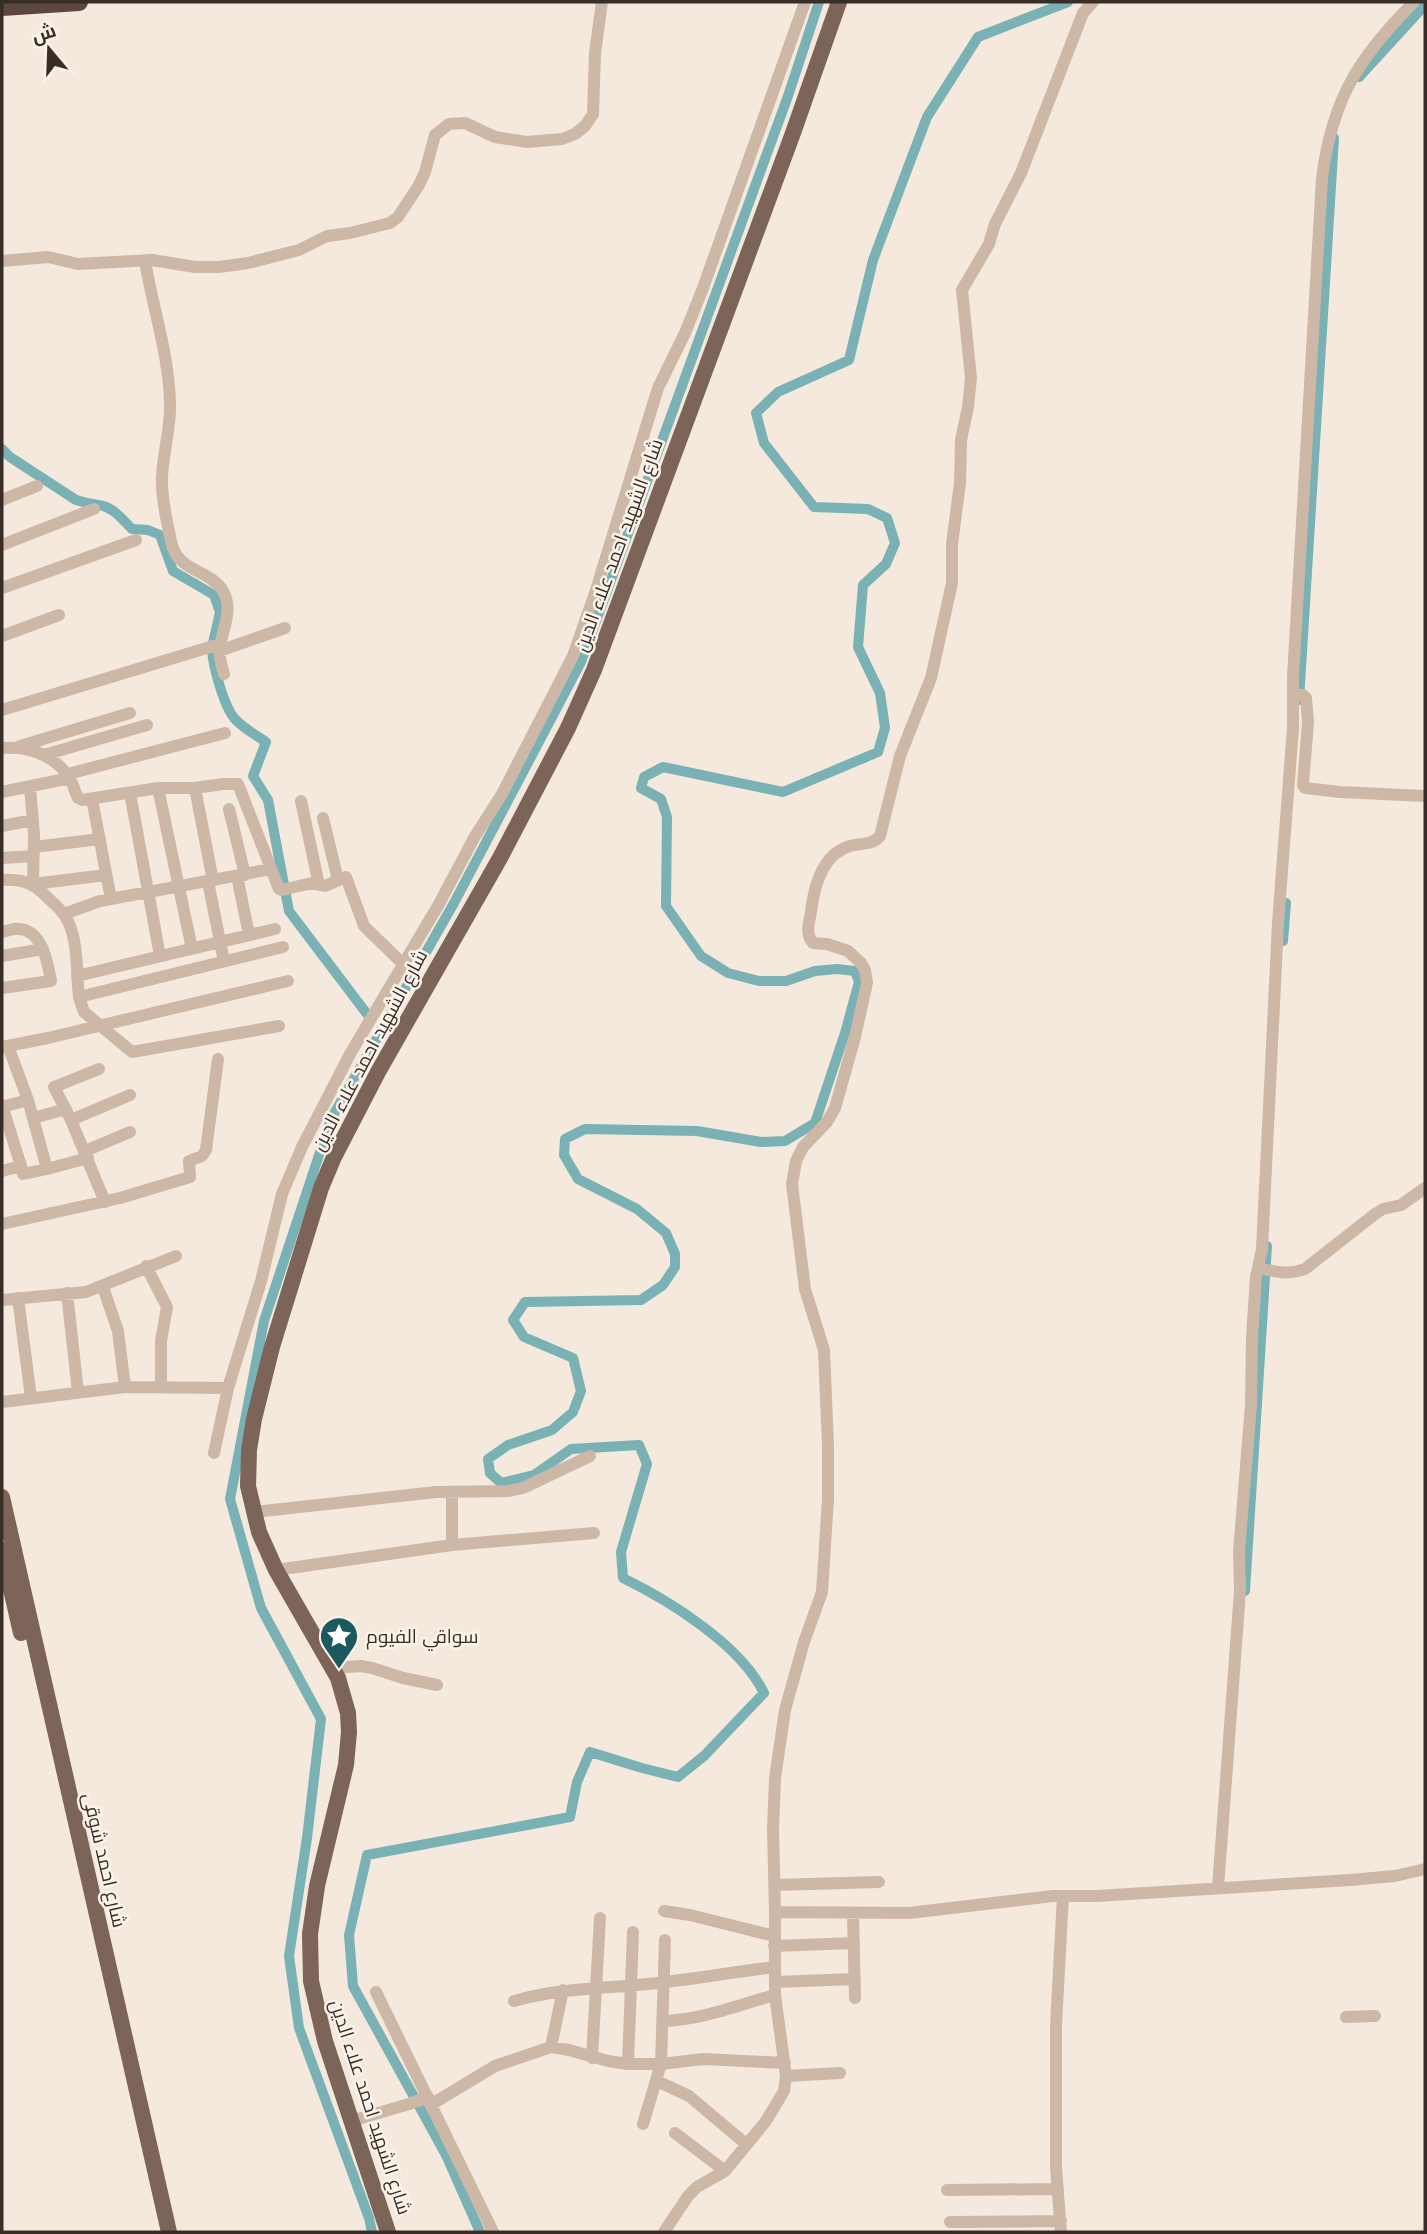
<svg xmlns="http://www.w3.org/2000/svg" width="1427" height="2234" font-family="Arial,Cairo,sans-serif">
  <rect width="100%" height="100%" fill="#f4e9dc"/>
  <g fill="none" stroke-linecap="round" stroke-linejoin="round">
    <!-- canal -->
    <path stroke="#79b1b4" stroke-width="10" d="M1359,77L1425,5
      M2,449L10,457L76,500C85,503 91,504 99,505C113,507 122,519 132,529L148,530L160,535L173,571L214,595L220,612L213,643
      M212,650C213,666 224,707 235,719C243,728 256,735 266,742L253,776L268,800L289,911L367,1014
      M1299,700L1334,138
      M1283,941L1286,903
      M1245,1591L1267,1246
      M372,2232L369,2218L299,2028L289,1956L307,1838L321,1719L261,1608L230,1499L264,1321L331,1119L454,903L581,662L788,96L819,2
      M480,2232L446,2155L353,1986L349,1935L367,1855L570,1817L577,1782L590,1752L642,1768L678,1777L704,1756L764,1693C741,1645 670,1601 623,1578L621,1552L647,1464L639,1445L571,1449L534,1475L501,1483L490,1473L488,1459L508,1445L552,1430L573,1412L581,1391L573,1358L524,1337L513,1320L525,1302L641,1300L663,1285L675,1267V1254L666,1233L637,1209L578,1179L564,1155L565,1139L585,1129L697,1131L761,1142L785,1141L815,1123L845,1033L859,982L855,971L837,969L815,971L786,981H759L728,973L701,956L666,906L667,817L661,799L641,788L644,777L663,767L783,792L878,752L885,728L880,693L858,647L863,585L886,564L895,543L887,518L868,509L814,507L764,443L756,413L778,392L849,360L873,260L927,117L978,37L1068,2"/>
    <!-- minor -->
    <path stroke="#cdb8a7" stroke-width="12" d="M2,261L48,257L78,264L152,260L195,267H219L248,263L299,250L327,236L350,233L390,223L398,217L419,185L425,172L435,135L449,124L465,123L495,137L527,142L562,139L575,134L585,126L593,114L595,53L602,2
      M145,261C153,309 169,355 170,403C171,428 163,452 162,477C161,498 167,521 171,541C177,573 209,568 223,591C234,610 222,629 220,648C218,657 222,666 224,674
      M2,500L37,486
      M2,545L94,509
      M2,588L136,540
      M2,636L59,615
      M219,651L285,628
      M1293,695H1303L1306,698L1308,722L1303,785L1305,788L1340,792L1425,796
      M2,710L220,644
      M20,746L130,713
      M2,748C26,746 50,753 66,773C72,779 74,790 78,798L82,800L158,788H195L223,784H238L279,889L282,890L312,883L325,886L346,877L364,926L403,964
      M44,755L147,725
      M68,774L225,733
      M30,787L34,834L33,884L106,875
      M158,788L192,949
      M195,788L213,881
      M2,792L70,778
      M130,793L160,956
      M92,799L111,899
      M301,801L319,885
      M229,809L245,875
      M323,818L338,880
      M2,826L33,820
      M34,847L100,839
      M2,858L34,856
      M237,876L249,935
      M2,880C21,879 32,882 46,896C52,902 60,908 65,916C79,938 76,971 79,997L283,947
      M208,882L224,961
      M64,914L100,901L271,869
      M2,932C7,931 14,928 19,929C42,930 48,963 51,981L2,988
      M2,956L43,949
      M77,976L275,929
      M79,997L84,1012L132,1052L279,1026
      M8,1046L28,1100L47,1169L88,1158
      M2,1047L48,1038L288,981
      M2,1105L21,1166
      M2,1107L28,1100
      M33,1118L66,1109
      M71,1120L54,1087L99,1069
      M85,1151L130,1132
      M2,1171L21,1166L23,1174L47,1169
      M105,1202L71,1120L130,1095
      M2,1224L120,1198L190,1177L189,1161L202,1156L206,1150L218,1059
      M146,1266L167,1307L161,1341V1386
      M1259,1268C1275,1272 1289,1275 1305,1269L1375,1214L1383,1209L1401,1205L1425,1188
      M103,1287L118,1331L125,1387
      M67,1293L78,1392
      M18,1298L31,1398
      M2,1300L86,1292L176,1256
      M2,1402L125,1387L228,1388
      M214,1453L228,1388L261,1281L282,1194L302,1147L350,1054L439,904L474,838L502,794L573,656L596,590L658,388L685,333L703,288L805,2
      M452,1492V1545
      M254,1512L436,1492L509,1491L523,1488L590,1456
      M276,1570L452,1545L594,1533
      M333,1668L361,1666L372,1668L403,1678L437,1685
      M775,1885L879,1882
      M1218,1888L1240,1591L1239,1551L1251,1405L1252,1337L1256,1277L1262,1249L1278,923L1293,728V677L1322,178C1332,99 1359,57 1414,2
      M664,1911L690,1915L774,1936
      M775,1912L909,1913L1053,1896H1097L1350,1880L1395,1876L1425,1869
      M853,1914L855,1998
      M774,1946L854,1943
      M775,1982L855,1979
      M376,1992L493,2232
      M514,2001C560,1988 600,1989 647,1984C689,1980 732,1972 775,1967
      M1346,2017L1375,2016
      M663,2021C701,2020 738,2005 775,1995
      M551,2047L563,1990
      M592,2058L600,1918
      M628,2064L633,1932
      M786,2076L840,2073
      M657,2081L689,2096L746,2144
      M432,2104L495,2066L551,2047L569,2050L608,2061L628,2064H661L703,2059L785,2063
      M351,2121L409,2104L428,2097
      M643,2124L661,2064L665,1940
      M675,2133L725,2171
      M947,2190L1058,2189
      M950,2222L1061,2221
      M664,2232L688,2196L697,2187L725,2171L766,2121L784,2091L786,2076L775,1995V1912L773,1829L775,1778L785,1710L804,1642L822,1592L828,1499V1446L824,1350L805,1289L792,1184L796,1161L803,1147L827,1122L835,1108L855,1037L867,983L865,970L861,963L848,951L827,944L813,943C805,934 809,923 811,912C814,886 822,854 850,846C861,843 873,845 880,836L900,756L931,678L952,583V544L960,483L961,440L968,407L971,378L962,290L989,244L995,224L1021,173L1083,13L1093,2
      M1061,2232L1056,2168V2025L1063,1896"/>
    <!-- major -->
    <path stroke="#7c6458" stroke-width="16" d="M2,1497L169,2232
      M2,1550L21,1633
      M388,2232L325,2041L311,1981L310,1934L317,1886L346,1765L349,1732L348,1713L338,1678L276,1570L259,1532L248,1486L249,1450L254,1419L272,1347L321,1188L334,1157L378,1072L500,858L568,728L594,670L793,133L839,2"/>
    <!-- highway -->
    <path stroke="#5b473f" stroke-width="18" d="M2,7L79,2"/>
  </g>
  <!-- icons -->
  <defs>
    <g id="sight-pin" transform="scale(2.0125)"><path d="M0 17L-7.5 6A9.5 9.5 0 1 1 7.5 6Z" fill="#1a5a5e" stroke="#fbf3e9"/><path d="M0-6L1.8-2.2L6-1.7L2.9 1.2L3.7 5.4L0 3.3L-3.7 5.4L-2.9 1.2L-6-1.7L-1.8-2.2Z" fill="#fff"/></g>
  </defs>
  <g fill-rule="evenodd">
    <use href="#sight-pin" x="339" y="1636"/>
  </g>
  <g text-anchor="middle" stroke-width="5" stroke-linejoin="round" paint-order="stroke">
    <!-- street labels -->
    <g font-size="19" fill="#392d28" stroke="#fbf3e9">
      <text transform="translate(618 545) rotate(-70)" y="7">شارع الشهيد احمد علاء الدين</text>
      <text transform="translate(369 1050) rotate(-62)" y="7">شارع الشهيد احمد علاء الدين</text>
      <text transform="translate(105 1860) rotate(77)" y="7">شارع احمد شوقى</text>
      <text transform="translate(371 2107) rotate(72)" y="7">شارع الشهيد احمد علاء الدين</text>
    </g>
    <!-- poi labels -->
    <g font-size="19" fill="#392d28" stroke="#fbf3e9" text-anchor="start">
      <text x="366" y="1643">سواقي الفيوم</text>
    </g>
  </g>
  <!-- border -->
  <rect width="1427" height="2234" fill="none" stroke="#392d28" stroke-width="7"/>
  <!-- north arrow -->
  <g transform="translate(49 49) rotate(341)" stroke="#fbf3e9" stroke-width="5" paint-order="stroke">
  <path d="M0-5L12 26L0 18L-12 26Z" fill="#392d28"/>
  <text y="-10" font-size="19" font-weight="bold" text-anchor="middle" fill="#392d28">ش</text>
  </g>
</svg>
